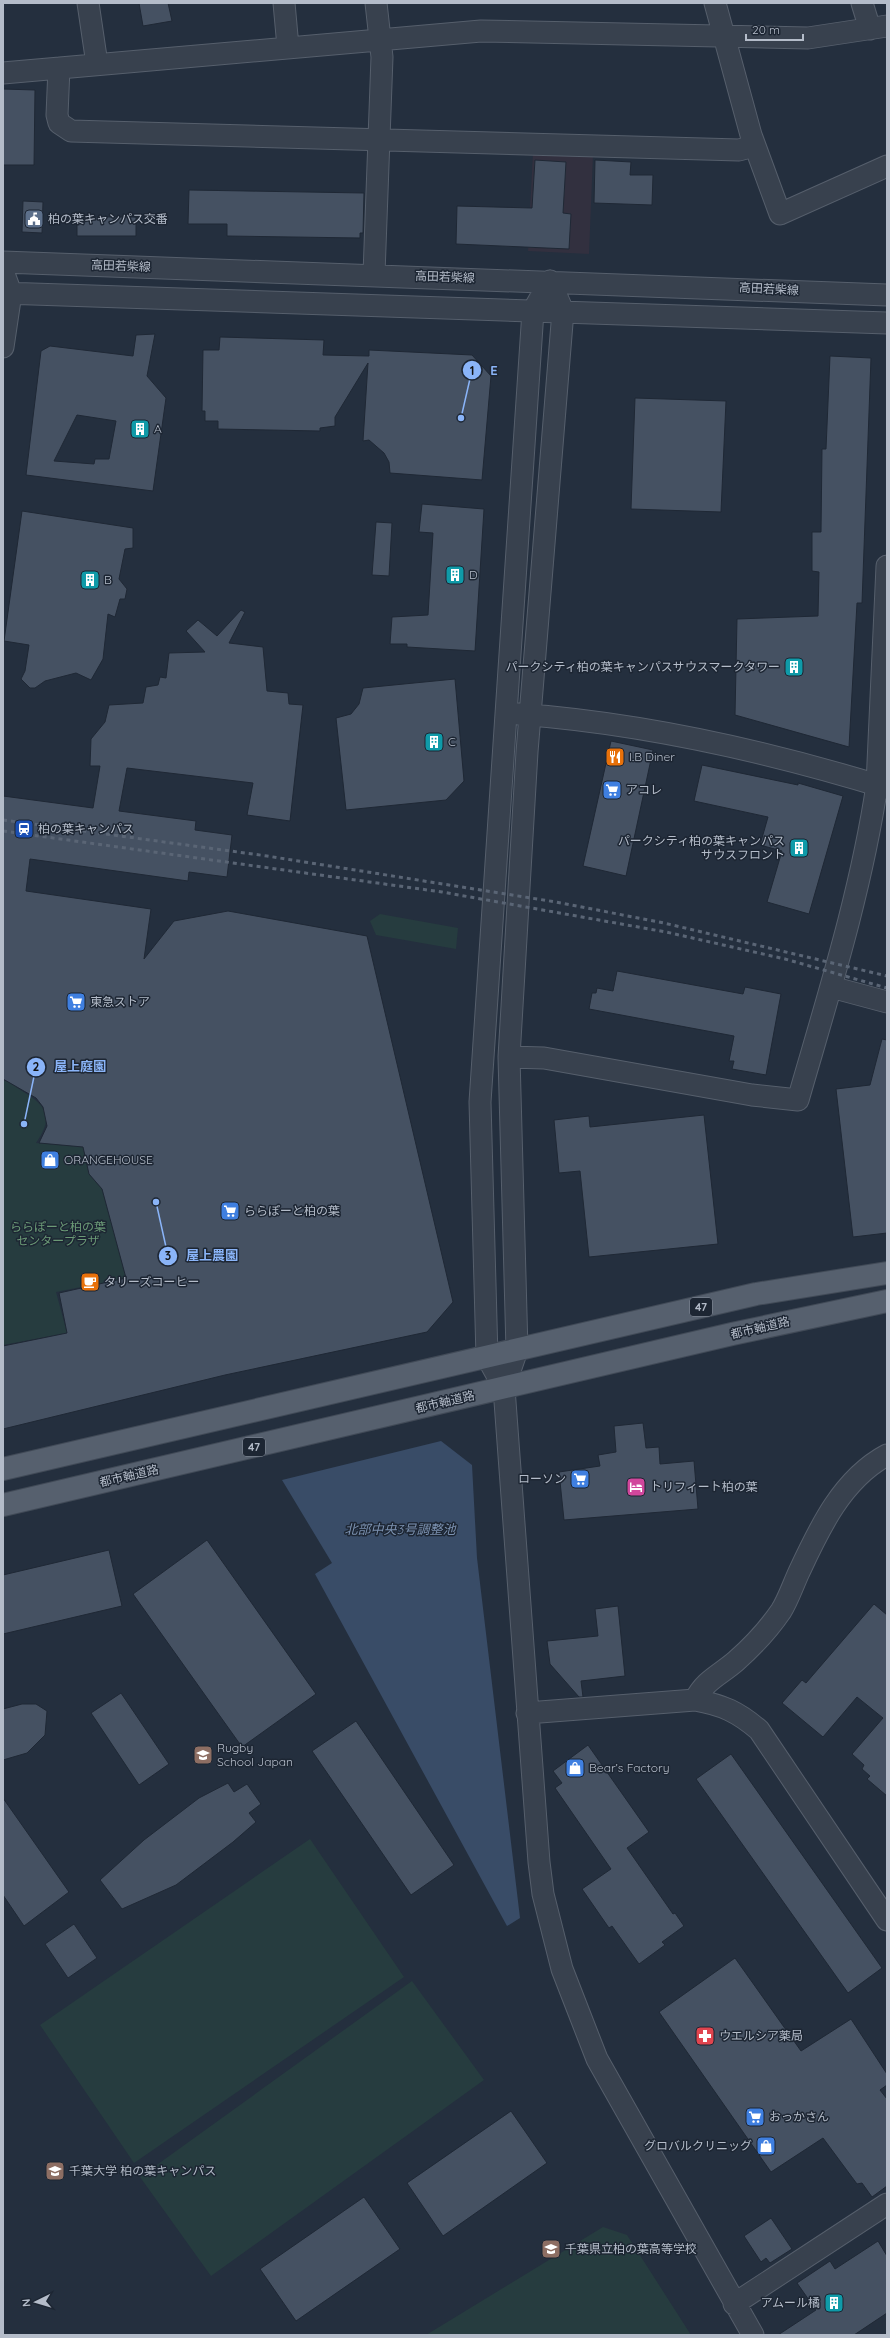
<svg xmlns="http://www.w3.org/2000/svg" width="890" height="2338" font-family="Quicksand,'Noto Sans JP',sans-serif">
  <rect width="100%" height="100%" fill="#242f3e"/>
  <!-- medical -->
  <path fill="#32303f" d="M533,152L593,155L589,254L528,251Z"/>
  <!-- green -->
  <path fill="#263c3f" d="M380,914L458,928L456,949L376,935L370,921Z
    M3,1080C10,1082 16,1087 22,1091C47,1106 54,1117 36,1143L83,1147L89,1174L102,1189L126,1278L56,1292L67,1333L3,1345Z
    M310,1839L404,1977L134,2163L40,2025Z
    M412,1981L484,2080L211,2276L140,2177Z
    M603,2227L627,2235L691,2335H426Z"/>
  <!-- water -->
  <path fill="#394c67" d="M441,1441L472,1465L477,1558L520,1918L507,1926L315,1574L332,1563L282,1480Z"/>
  <!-- building -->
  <path fill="#455162" stroke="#1f2835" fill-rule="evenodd" d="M139,3H168L172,21L143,26Z
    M3,89L35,90L34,165H3Z
    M535,160L566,162L563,213L571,214L569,249L456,244L457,206L532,208Z
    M595,160L631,162L630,175H653L652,205L594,203Z
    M189,190L364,193L363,233H360V238L227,236V224H188Z
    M23,201L43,202L42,233L22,232Z
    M77,217H136V236H77Z
    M155,334L147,376L166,398L153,491L26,475L41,351L50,346L133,356L136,335ZM77,415L116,421L109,459H95L94,464L54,461Z
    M220,337L324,340L323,355L369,356V350L472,355L491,376L482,480L390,473L389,462L384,453L369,440L363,441L368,363L335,417V426L320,428V431L218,429V421H205V411H202L203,350H219Z
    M830,356L871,358L862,603H857L849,747L735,715L737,619L818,616L819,572L812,571V532H821L822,449H826Z
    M635,398L726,401L721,512L631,509Z
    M422,504L484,509L475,651L407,647V644H390L392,617L428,615L433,533L419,532Z
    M22,511L133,528V548L125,549L119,579L127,589L125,599H120L115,617L108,614L103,659L91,680L76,673L45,681L35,688H30L21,679L25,671L29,645L4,641Z
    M376,522L392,523L389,576L372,575Z
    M241,610L245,612L229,643L263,647L267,691L288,693L289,704L303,705L290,821L247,815L253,783L127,768L119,811L196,821L195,830L232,835L227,877L189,872L188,881L30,859L26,891L151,909L144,959L174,921L228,911L367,936L453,1302L427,1332L225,1375L3,1429V1346L67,1333L59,1293L126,1278L102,1189L89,1174L83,1147L39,1143L47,1126L43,1107L36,1098L3,1079V796L93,808L100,766H90L91,739L105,722L109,705L143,703L146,687L158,685L160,677L166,678L169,653L205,652L186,631L198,620L217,636Z
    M455,679L464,781L446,800L346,810L336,718L351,714L359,704L363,688Z
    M611,741L653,750L626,876L583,866Z
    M702,765L798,785V783L843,796L809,914L767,902L782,851L760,845L768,817L694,801Z
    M617,971L743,994L745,987L781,994L766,1075L732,1069L734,1061H729L734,1036L589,1009L592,993H596L597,988L613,991Z
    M882,1039L887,1040V1233L853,1237L836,1089L870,1085Z
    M704,1115L718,1244L589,1257L580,1171L559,1173L554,1120L589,1116L590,1127Z
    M643,1423L646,1448L659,1447L660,1464L694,1461L698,1509L564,1520L559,1472L600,1466L598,1455L616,1452L614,1426Z
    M207,1540L316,1694L242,1747L133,1594Z
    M109,1550L122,1606L3,1634V1575Z
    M874,1604L887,1615V1796L867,1779L870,1776L862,1769L864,1765L852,1754L883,1718L857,1697L823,1737L782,1703L802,1680L806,1683Z
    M618,1606L625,1676L581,1681L583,1697H579L550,1664L547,1641L598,1636L595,1609Z
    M121,1693L169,1764L139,1785L91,1713Z
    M22,1704H36L47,1711L45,1735L27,1753L3,1760V1709Z
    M356,1721L454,1865L411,1895L312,1751Z
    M588,1745L649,1832L627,1848L673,1914L675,1913L684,1926L662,1942L665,1945L639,1964L612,1926L609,1928L582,1889L611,1869L555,1788L562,1783L553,1771Z
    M731,1754L882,1968L848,1993L696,1779Z
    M228,1783L234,1792L247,1784L261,1804L249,1813L256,1822L233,1842L176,1885L122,1909L100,1880L144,1840L199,1798Z
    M3,1798L69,1892L24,1926L3,1895Z
    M74,1924L97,1958L68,1978L45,1944Z
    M735,1958L801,2051L851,2019L887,2074V2085L880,2090L887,2099V2186L872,2197L862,2183L857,2184L823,2138L771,2172L659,2012Z
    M511,2111L547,2163L443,2236L407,2183Z
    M364,2197L400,2249L296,2321L260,2269Z
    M771,2218L792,2249L770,2263L766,2258L761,2262L744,2236Z
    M878,2241L887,2256V2313L854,2335H778L816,2310L797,2283L830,2261L835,2269Z"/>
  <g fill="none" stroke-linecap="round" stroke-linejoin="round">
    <!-- minor casing -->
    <g stroke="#565f6c" stroke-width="23">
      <path id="minor" d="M88,3L97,64
        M284,3L288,47
        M715,3L751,135L780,214L887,166
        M862,3L870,29
        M59,68L57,115L59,123L71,131L739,150L754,146
        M3,73L481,31L808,38L887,26
        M3,262L887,295
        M3,271L11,293L3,347
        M374,274L382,57L376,3
        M550,281L563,311L527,752L509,1057L517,1350L504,1388L539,1862L543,1894L562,1969L597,2059L753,2335
        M3,293L887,323
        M518,714C640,723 770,752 887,788
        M831,987L887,1002
        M509,1057L544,1058L752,1095L798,1100C828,996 861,892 877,785L887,566
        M504,1388L487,1357L480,1102L533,311L550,281
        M695,1700C723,1705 738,1712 759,1730L887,1920
        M527,1713L695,1700C705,1680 720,1675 736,1661C753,1646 768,1630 781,1611C788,1600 793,1585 799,1572C819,1529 842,1479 887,1455
        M734,2304L887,2204"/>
    </g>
    <!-- major casing -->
    <g stroke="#414a57" stroke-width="24">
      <path id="major" d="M3,1469L756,1294L887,1273
        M3,1505L732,1334L887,1301"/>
    </g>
    <!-- minor -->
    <use href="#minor" stroke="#38414e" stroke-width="21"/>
    <!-- major -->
    <use href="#major" stroke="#56606e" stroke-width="22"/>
    <!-- rail -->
    <path stroke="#5a6575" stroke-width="3" stroke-dasharray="4 4" stroke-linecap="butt" d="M3,820L267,856L556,902L664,923L887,976
      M3,831L442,892L666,932L785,959L887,988"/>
  </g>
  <!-- icons -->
  <defs>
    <g id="civic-square" transform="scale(1)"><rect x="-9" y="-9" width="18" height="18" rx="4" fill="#5c6f8a" stroke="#1d2633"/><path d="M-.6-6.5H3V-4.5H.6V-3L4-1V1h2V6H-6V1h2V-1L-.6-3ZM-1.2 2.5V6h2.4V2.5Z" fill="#fff"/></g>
    <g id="building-square" transform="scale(1)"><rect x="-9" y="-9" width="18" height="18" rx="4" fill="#0f9aa8" stroke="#1d2633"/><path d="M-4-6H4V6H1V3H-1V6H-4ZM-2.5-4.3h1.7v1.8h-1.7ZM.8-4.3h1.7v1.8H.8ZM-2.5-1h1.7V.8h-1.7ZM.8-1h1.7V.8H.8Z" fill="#fff"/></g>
    <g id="restaurant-square" transform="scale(1)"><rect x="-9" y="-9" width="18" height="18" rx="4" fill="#e8710a" stroke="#1d2633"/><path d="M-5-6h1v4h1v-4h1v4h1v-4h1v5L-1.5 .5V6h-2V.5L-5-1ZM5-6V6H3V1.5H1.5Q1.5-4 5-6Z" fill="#fff"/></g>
    <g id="supermarket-square" transform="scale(1)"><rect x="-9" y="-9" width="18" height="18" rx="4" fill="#3f7fe0" stroke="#1d2633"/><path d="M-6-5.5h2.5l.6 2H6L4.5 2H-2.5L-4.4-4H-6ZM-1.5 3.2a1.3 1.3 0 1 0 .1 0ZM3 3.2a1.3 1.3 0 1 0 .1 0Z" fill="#fff"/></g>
    <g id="station-square" transform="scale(1)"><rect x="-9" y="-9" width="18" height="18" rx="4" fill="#1a4fb4" stroke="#1d2633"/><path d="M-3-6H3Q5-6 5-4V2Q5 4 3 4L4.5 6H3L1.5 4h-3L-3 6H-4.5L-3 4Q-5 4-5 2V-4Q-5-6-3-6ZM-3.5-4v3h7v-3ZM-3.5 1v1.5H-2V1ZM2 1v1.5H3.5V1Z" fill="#fff"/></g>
    <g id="shop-square" transform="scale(1)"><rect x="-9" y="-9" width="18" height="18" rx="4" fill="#3f7fe0" stroke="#1d2633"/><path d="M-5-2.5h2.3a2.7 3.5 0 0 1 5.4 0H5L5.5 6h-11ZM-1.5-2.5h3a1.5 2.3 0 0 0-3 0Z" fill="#fff"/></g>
    <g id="cafe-square" transform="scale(1)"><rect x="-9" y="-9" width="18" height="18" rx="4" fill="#e8710a" stroke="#1d2633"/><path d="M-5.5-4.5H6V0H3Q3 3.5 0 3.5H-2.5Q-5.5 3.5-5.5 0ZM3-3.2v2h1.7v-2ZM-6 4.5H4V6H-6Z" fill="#fff"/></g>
    <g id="hotel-square" transform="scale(1)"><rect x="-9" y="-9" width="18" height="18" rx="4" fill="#d1479c" stroke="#1d2633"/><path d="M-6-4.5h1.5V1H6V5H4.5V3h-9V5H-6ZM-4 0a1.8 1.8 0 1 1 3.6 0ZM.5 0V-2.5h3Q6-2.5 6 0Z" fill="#fff"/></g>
    <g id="school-square" transform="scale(1)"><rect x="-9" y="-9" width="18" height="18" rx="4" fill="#8d6e63" stroke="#1d2633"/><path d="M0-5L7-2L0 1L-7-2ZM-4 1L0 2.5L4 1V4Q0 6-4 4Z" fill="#fff"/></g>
    <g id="pharmacy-square" transform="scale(1)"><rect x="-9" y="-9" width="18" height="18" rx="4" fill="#e0444e" stroke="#1d2633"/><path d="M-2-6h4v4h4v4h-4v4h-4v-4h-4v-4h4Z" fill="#fff"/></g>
    <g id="university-square" transform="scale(1)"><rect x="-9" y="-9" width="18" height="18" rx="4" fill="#8d6e63" stroke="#1d2633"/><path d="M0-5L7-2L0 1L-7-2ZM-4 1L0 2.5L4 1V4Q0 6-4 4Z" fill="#fff"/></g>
  </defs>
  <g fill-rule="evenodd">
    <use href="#civic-square" x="34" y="219"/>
    <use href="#building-square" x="140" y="429"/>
    <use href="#building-square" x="455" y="575"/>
    <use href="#building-square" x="90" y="580"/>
    <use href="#building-square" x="794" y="667"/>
    <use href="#building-square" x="434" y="742"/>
    <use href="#restaurant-square" x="615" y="757"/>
    <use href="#supermarket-square" x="612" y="790"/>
    <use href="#station-square" x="24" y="829"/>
    <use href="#building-square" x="799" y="848"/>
    <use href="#supermarket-square" x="76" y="1002"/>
    <use href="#shop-square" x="50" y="1160"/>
    <use href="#supermarket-square" x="230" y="1211"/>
    <use href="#cafe-square" x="90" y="1282"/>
    <use href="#supermarket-square" x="580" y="1479"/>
    <use href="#hotel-square" x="636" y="1487"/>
    <use href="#school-square" x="203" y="1755"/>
    <use href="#shop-square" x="575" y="1768"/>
    <use href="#pharmacy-square" x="705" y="2036"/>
    <use href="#supermarket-square" x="755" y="2117"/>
    <use href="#shop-square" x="766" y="2146"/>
    <use href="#university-square" x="55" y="2171"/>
    <use href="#school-square" x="551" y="2249"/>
    <use href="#building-square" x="834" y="2303"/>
  </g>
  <g text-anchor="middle" stroke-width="3" stroke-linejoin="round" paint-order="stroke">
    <!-- shield labels -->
    <g fill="#1d2633" stroke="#878f9c" stroke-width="1">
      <rect x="690" y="1298" width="22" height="18" rx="3"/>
      <rect x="243" y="1438" width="22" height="18" rx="3"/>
    </g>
    <g font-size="11" font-weight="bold" fill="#b4bcc9">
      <text x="701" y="1311">47</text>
      <text x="254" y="1451">47</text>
    </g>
    <!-- poi labels -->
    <g font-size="12" fill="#b4bcc9" stroke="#1d2633" text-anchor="start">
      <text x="48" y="223">柏の葉キャンパス交番</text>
      <text x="154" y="433">A</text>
      <text x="469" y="579">D</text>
      <text x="104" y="584">B</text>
      <text x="780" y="671" text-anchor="end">パークシティ柏の葉キャンパスサウスマークタワー</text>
      <text x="448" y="746">C</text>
      <text x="629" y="761">I.B Diner</text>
      <text x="626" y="794">アコレ</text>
      <text x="38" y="833">柏の葉キャンパス</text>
      <text x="785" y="845" text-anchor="end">パークシティ柏の葉キャンパス<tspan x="785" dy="14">サウスフロント</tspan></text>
      <text x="90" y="1006">東急ストア</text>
      <text x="64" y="1164">ORANGEHOUSE</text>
      <text x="244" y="1215">ららぽーと柏の葉</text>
      <text x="104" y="1286">タリーズコーヒー</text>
      <text x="566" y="1483" text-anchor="end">ローソン</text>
      <text x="650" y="1491">トリフィート柏の葉</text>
      <text x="217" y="1752">Rugby<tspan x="217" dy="14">School Japan</tspan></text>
      <text x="589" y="1772">Bear’s Factory</text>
      <text x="719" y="2040">ウエルシア薬局</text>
      <text x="769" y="2121">おっかさん</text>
      <text x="752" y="2150" text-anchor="end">グロバルクリニッグ</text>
      <text x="69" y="2175">千葉大学 柏の葉キャンパス</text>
      <text x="565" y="2253">千葉県立柏の葉高等学校</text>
      <text x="820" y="2307" text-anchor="end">アムール橘</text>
    </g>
    <!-- street labels -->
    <g font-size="12" fill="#b4bcc9" stroke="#1d2633">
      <text transform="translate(121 266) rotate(2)" y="4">高田若柴線</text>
      <text transform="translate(445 277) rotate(2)" y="4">高田若柴線</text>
      <text transform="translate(769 289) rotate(3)" y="4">高田若柴線</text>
      <text transform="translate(760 1328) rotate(-13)" y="4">都市軸道路</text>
      <text transform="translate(445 1402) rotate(-13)" y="4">都市軸道路</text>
      <text transform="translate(129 1476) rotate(-13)" y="4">都市軸道路</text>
    </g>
    <!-- park labels -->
    <g font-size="12" fill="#6b9a76" stroke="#1d2633">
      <text x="58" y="1231">ららぽーと柏の葉<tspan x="58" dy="14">センタープラザ</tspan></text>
    </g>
    <!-- water labels -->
    <g font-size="13" font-style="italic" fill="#7c92b1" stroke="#1d2633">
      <text x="400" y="1534">北部中央3号調整池</text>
    </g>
  </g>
  <!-- callouts -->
  <path fill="none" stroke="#8ab4f8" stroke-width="1.5" d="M461 418L472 370M24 1124L36 1067M156 1202L168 1256"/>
  <g fill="#8ab4f8" stroke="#1d2633" stroke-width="1.5">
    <circle cx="461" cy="418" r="4"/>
    <circle cx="24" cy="1124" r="4"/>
    <circle cx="156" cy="1202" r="4"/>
    <circle cx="472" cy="370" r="10"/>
    <circle cx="36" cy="1067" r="10"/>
    <circle cx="168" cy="1256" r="10"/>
  </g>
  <g font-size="12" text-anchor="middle" font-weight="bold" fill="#111">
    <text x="472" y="375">1</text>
    <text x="36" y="1071">2</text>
    <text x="168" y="1260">3</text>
  </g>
  <g font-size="13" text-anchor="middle" font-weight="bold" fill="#8ab4f8" stroke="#1d2633" stroke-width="3" stroke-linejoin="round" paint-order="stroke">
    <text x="494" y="375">E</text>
    <text x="80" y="1071">屋上庭園</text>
    <text x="212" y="1260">屋上農園</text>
  </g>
  <!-- border -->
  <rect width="890" height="2338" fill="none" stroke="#b4bcc9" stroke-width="8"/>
  <!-- north arrow -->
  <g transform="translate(36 2302) rotate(265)" stroke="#1d2633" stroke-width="3" paint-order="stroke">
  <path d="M0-3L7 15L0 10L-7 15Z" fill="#b4bcc9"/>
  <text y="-6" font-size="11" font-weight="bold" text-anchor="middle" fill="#b4bcc9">N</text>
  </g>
  <!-- scale -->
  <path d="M746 34v6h57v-6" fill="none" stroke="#b4bcc9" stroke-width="2"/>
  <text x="752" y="34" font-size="12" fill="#b4bcc9" stroke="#1d2633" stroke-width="3" paint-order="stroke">20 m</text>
</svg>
